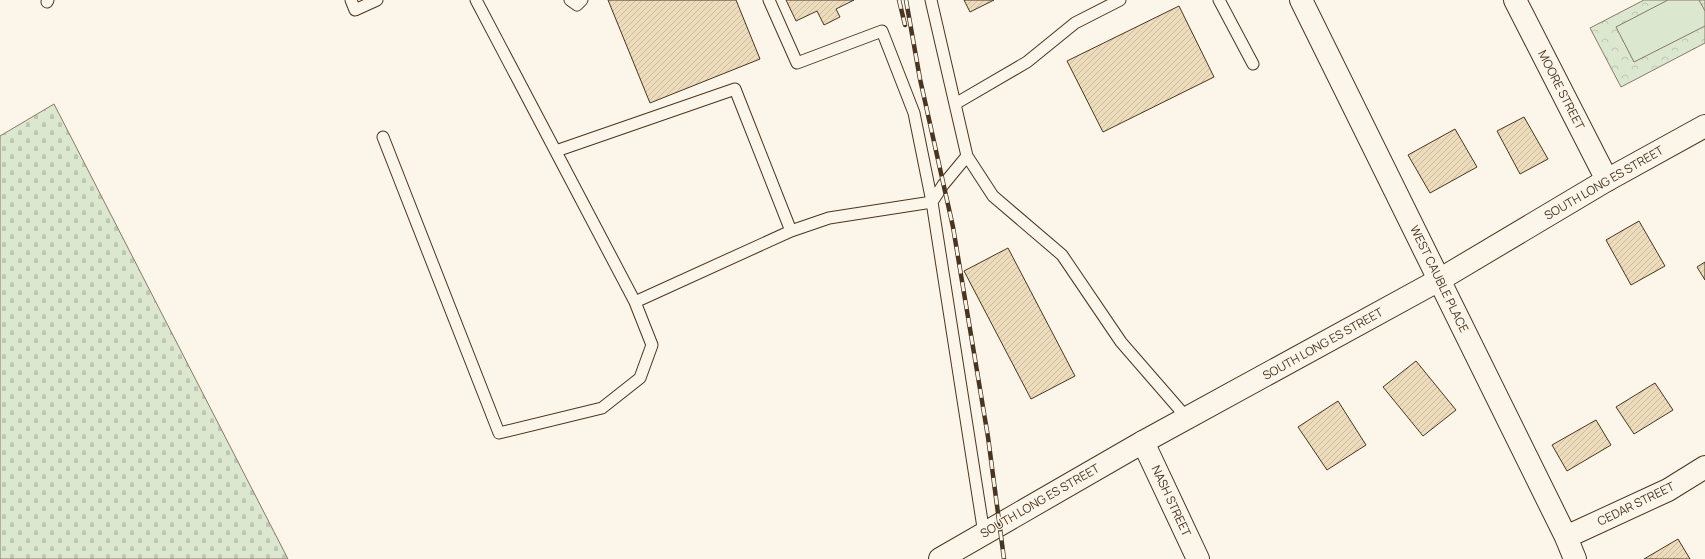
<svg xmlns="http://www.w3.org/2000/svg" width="1705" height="559" font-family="Manrope,sans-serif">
  <defs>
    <pattern id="cemetery-stones" width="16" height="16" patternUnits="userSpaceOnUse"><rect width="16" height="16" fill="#dce7d0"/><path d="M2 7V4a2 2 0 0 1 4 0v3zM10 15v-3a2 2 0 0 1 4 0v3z" fill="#bec7b2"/></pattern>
    <pattern id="park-crowns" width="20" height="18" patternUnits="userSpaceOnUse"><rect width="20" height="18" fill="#dce7d0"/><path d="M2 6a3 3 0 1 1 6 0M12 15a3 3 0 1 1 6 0" fill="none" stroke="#bec7b2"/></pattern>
    <pattern id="building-hatch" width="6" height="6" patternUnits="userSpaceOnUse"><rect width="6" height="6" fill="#ecdcbc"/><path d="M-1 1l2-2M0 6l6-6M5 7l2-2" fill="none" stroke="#ccbda1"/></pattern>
  </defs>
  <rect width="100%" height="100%" fill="#fbf6e9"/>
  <!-- cemetery -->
  <path fill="url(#cemetery-stones)" stroke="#887966" d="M54,104L288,559H0V136Z"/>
  <!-- park -->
  <path fill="url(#park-crowns)" stroke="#887966" d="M1644,0H1705V43L1621,87L1590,28Z"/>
  <!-- pitch -->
  <path fill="#dce7d0" stroke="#887966" d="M1668,0H1699L1705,11V26L1634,62L1616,27Z"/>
  <!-- building -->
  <path fill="url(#building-hatch)" stroke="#4a3520" d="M608,0H736L760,59L650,103Z
    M786,0H854L836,9L840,17L824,25L817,11L796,21Z
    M964,0H994L970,12Z
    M1179,6L1214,77L1103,132L1067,61Z
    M1524,117L1548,159L1520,174L1497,131Z
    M1455,129L1477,167L1430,193L1408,155Z
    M1639,221L1665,266L1631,285L1606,240Z
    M1008,248L1075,376L1031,399L964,271Z
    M1705,262V280L1697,267Z
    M1416,361L1456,410L1423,436L1383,387Z
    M1655,383L1673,410L1634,434L1616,407Z
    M1338,401L1366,445L1327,470L1298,427Z
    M1596,420L1611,445L1567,471L1552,445Z
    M1678,539L1690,559H1644Z"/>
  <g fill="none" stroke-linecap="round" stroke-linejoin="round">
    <!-- service casing -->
    <g stroke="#4a3520" stroke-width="13">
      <path id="service" d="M351,0L355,10L377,0
        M476,0L635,302L791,231L829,218L932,202L914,113L882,31L797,63L769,0
        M570,0L577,5L582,0
        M931,0L967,156L993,196L1062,255L1121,342L1187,418
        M1219,0L1253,64
        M47,2L48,0
        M955,104L1027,62L1075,23L1120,0
        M383,137L499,433L602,408L640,378L652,345L635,302
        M556,151L735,89L791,231
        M967,156L943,185L932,202L984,534"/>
    </g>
    <!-- minor casing -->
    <g stroke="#4a3520" stroke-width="24">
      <path id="minor" d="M1301,0L1566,537L1575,559
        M1515,0L1607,180
        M1143,442L1198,559
        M1566,537L1668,490L1705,467"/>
    </g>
    <!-- tertiary casing -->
    <g stroke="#4a3520" stroke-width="24">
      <path id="tertiary" d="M940,559L1143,442L1439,280L1607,180L1705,126"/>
    </g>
    <!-- service -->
    <use href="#service" stroke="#fbf6e9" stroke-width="11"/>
    <!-- minor -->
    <use href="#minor" stroke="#fbf6e9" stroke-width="22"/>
    <!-- tertiary -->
    <use href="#tertiary" stroke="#fbf6e9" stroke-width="22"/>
    <!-- rail casing -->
    <g stroke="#4a3520" stroke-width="4.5">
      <path id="rail" d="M899,0L905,25
        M906,0L920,79L953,227L988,437L1004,559"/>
    </g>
    <!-- rail -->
    <use href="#rail" stroke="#fbf6e9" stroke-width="3" stroke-dasharray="9" stroke-linecap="butt"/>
  </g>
  <g text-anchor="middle" stroke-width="3" stroke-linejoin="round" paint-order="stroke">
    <!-- street labels -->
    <g font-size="12" fill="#4a3520" stroke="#fbf6e9">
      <text transform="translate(1561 90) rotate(63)" y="4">MOORE STREET</text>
      <text transform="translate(1604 183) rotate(-30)" y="4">SOUTH LONG ES STREET</text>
      <text transform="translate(1439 279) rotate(64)" y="4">WEST CAUBLE PLACE</text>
      <text transform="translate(1323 344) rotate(-29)" y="4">SOUTH LONG ES STREET</text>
      <text transform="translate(1040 501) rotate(-30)" y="4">SOUTH LONG ES STREET</text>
      <text transform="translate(1171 501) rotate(65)" y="4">NASH STREET</text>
      <text transform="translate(1636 504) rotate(-26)" y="4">CEDAR STREET</text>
    </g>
  </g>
</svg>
